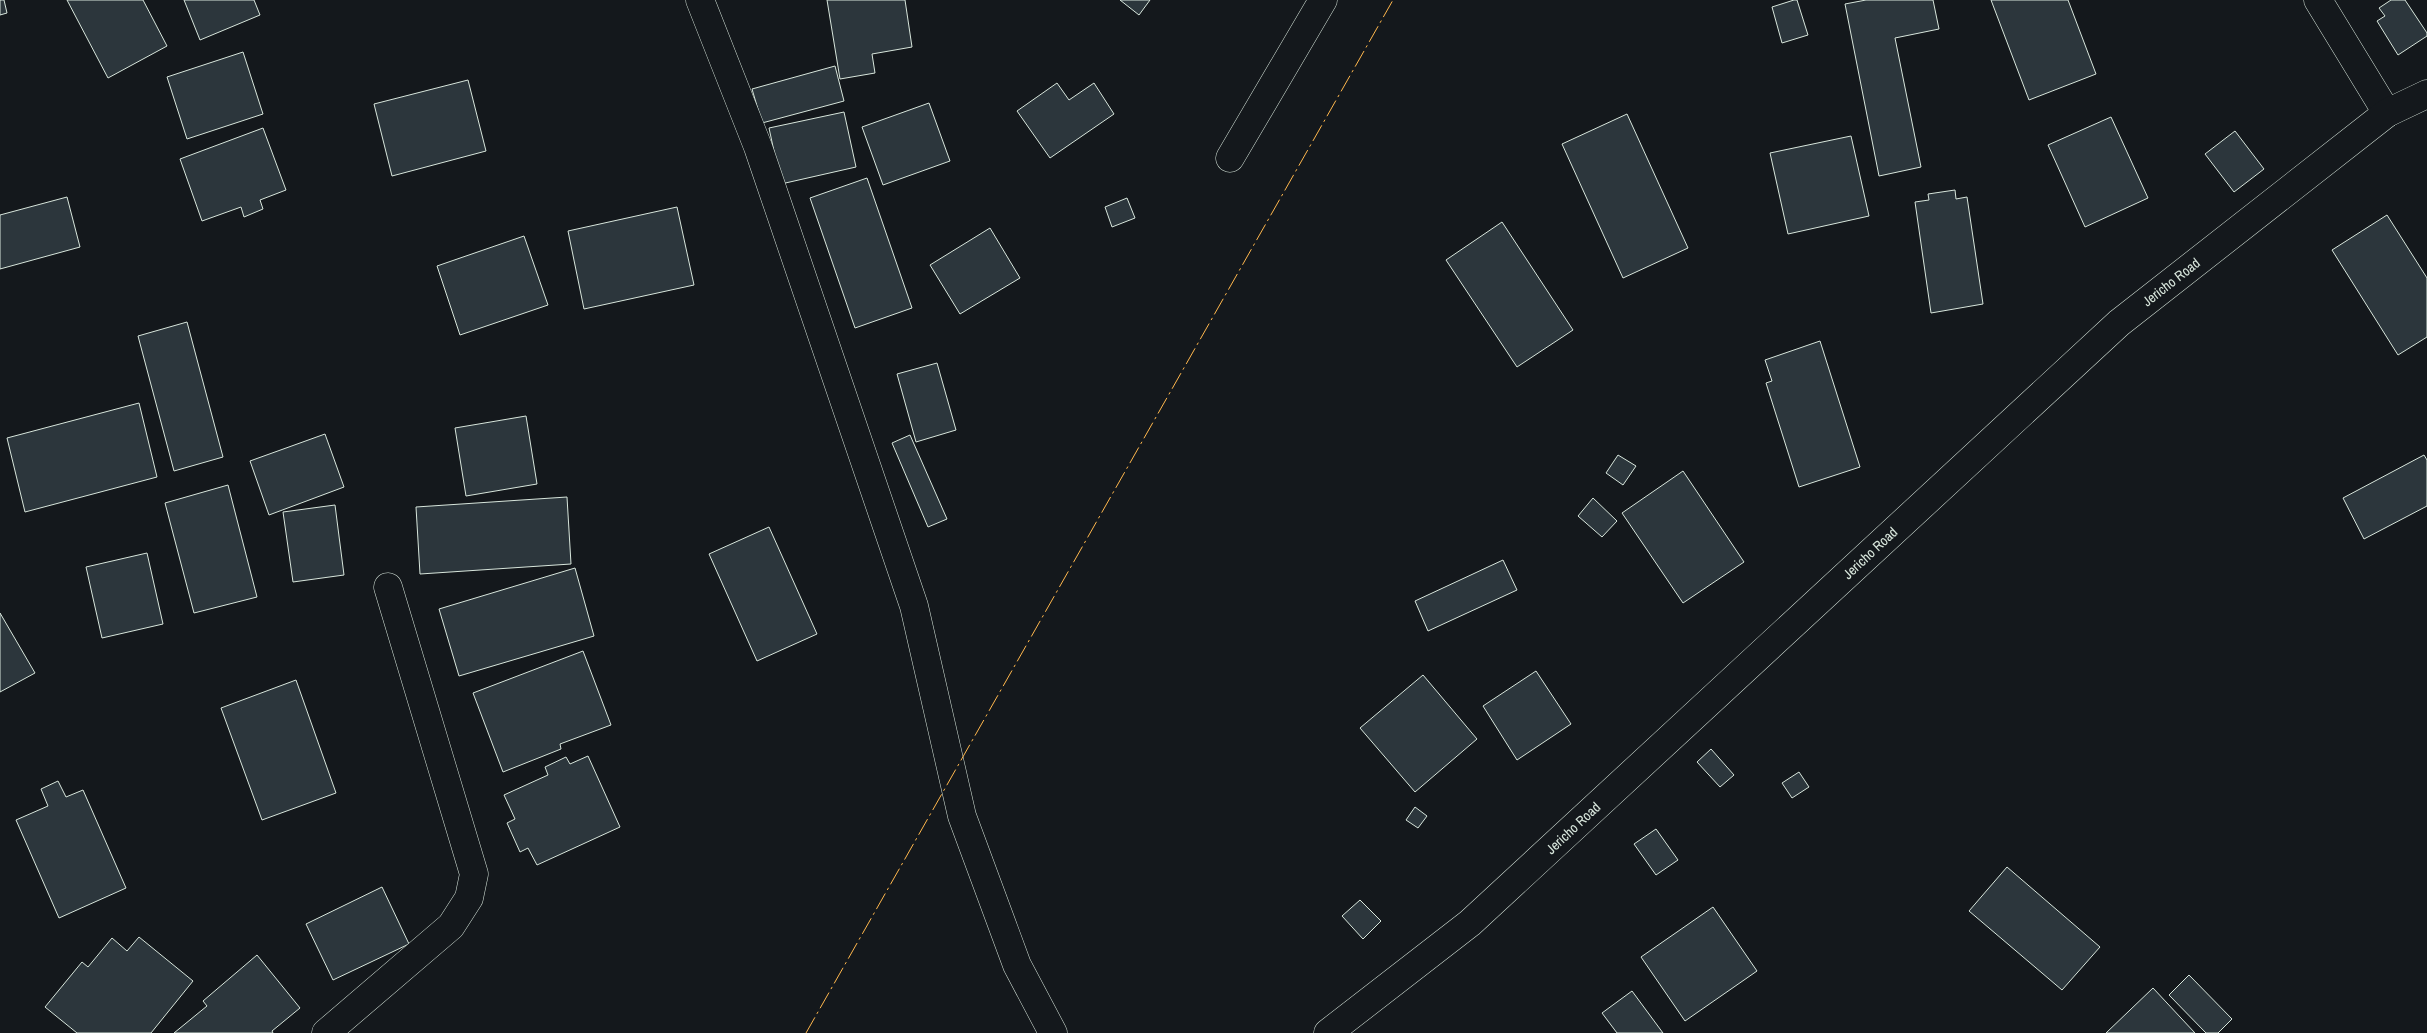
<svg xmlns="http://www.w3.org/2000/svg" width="2427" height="1033" font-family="'Archivo Narrow',sans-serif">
  <rect width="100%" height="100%" fill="#14181c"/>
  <!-- building -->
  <path fill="#2c363c" stroke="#d8e6dc" d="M0,0H4L7,13L0,15Z
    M67,0H143L167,46L108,78Z
    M184,0H254L260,15L200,40Z
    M827,0H905L912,47L872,54L875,73L840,79Z
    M1120,0H1150L1139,15Z
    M1794,0H1797L1808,35L1782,43L1772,7Z
    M1866,0H1933L1939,29L1895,38L1921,167L1879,176L1845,4Z
    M1991,0H2068L2096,74L2029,100Z
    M2391,0H2405L2427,33V36L2398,55L2377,21L2385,16L2379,8Z
    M243,52L263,114L187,139L167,77Z
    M835,66L844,101L762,123L752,89Z
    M468,80L486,151L392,176L374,104Z
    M1057,83L1069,100L1094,83L1114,114L1050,158L1017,111Z
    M929,103L950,161L883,185L862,127Z
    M844,112L856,167L781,184L769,128Z
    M1627,114L1688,248L1623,278L1562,144Z
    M2111,117L2148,198L2085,227L2048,145Z
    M263,128L286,190L260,200L263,209L244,217L241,207L202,221L180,159Z
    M2235,131L2264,169L2234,192L2205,154Z
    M1851,136L1869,216L1788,234L1770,153Z
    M867,178L912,308L855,328L810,198Z
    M1955,190L1956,199L1967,197L1983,304L1931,313L1915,202L1929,200L1928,194Z
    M67,197L80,247L0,269V215Z
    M1127,198L1135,218L1112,227L1105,207Z
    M677,207L694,285L584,309L568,231Z
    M2387,215L2427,278V337L2398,355L2332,250Z
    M1502,222L1573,330L1517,367L1446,260Z
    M990,228L1020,278L960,314L930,265Z
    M524,236L548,305L460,335L437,266Z
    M187,322L223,457L174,471L138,336Z
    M1820,341L1860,467L1799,487L1766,383L1772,381L1765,360Z
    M937,363L956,430L916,442L897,374Z
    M139,403L157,477L25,512L7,438Z
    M526,416L537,484L466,496L455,428Z
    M325,434L344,487L269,515L250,461Z
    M910,435L947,519L928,527L892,443Z
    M1618,455L1636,466L1623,485L1606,473Z
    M2424,455L2427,460V506L2364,539L2343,498Z
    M1683,471L1744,562L1683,603L1622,513Z
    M228,485L257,597L194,613L165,503Z
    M567,497L571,564L420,574L416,507Z
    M1593,498L1617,521L1602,537L1578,516Z
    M335,505L344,575L293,582L283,512Z
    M769,527L817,634L757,661L709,554Z
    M147,553L163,624L102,638L86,567Z
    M1503,560L1517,590L1428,631L1415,601Z
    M575,568L594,636L459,676L439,609Z
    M0,613L35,673L0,692Z
    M583,651L611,725L560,744L561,749L503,772L473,693Z
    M1536,671L1571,724L1517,760L1483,706Z
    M1423,675L1477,739L1415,792L1360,728Z
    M296,680L336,793L262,820L221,708Z
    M1711,749L1734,775L1720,787L1697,762Z
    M588,756L620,827L537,865L528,848L520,852L507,823L515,819L504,795L548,775L545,767L566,757L570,764Z
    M1799,772L1809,787L1792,798L1782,783Z
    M58,781L66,797L83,790L126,888L59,918L16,820L48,806L41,789Z
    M1415,807L1427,816L1418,828L1406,820Z
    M1656,829L1678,860L1656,875L1634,844Z
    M2007,867L2100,947L2062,990L1969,911Z
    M382,887L409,944L333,980L306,924Z
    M1360,900L1381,921L1363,939L1342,916Z
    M1713,907L1757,971L1685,1021L1641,957Z
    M139,937L193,981L151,1033H77L45,1007L82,962L88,967L112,938L127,951Z
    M257,955L300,1008L272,1031L273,1033H174L207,1006L203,1001Z
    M2189,975L2232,1019L2218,1033H2206L2169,995Z
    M2153,988L2195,1033H2106Z
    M1632,991L1663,1033H1617L1602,1013Z"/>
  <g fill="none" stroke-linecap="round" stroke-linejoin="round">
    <!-- street casing -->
    <g stroke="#d8e6dc" stroke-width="29">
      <path id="street" d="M700,0L758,147L914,606L962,816L1017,965L1053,1033
        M2318,0L2387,113
        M1230,158L1323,0
        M326,1033L451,926L469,898L474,874L388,587"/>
    </g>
    <!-- secondary casing -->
    <g stroke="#d8e6dc" stroke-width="29">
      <path id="secondary" d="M1328,1033L1470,923L2119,323L2387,113L2427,94"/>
    </g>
    <!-- street -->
    <use href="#street" stroke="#14181c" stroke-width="28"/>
    <!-- secondary -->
    <use href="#secondary" stroke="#14181c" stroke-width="28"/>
    <!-- power -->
    <path stroke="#ffb74d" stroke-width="1" stroke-dasharray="18 4 2.5 4" stroke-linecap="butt" d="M806,1033L1393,0"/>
  </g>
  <g text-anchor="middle" stroke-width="4" stroke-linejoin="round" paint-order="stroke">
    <!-- street labels -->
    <g font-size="14" fill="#d8e6dc" stroke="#14181c">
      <text transform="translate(2171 282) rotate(-38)" y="5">Jericho Road</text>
      <text transform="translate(1870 553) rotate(-43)" y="5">Jericho Road</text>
      <text transform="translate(1573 828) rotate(-43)" y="5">Jericho Road</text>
    </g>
  </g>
</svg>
